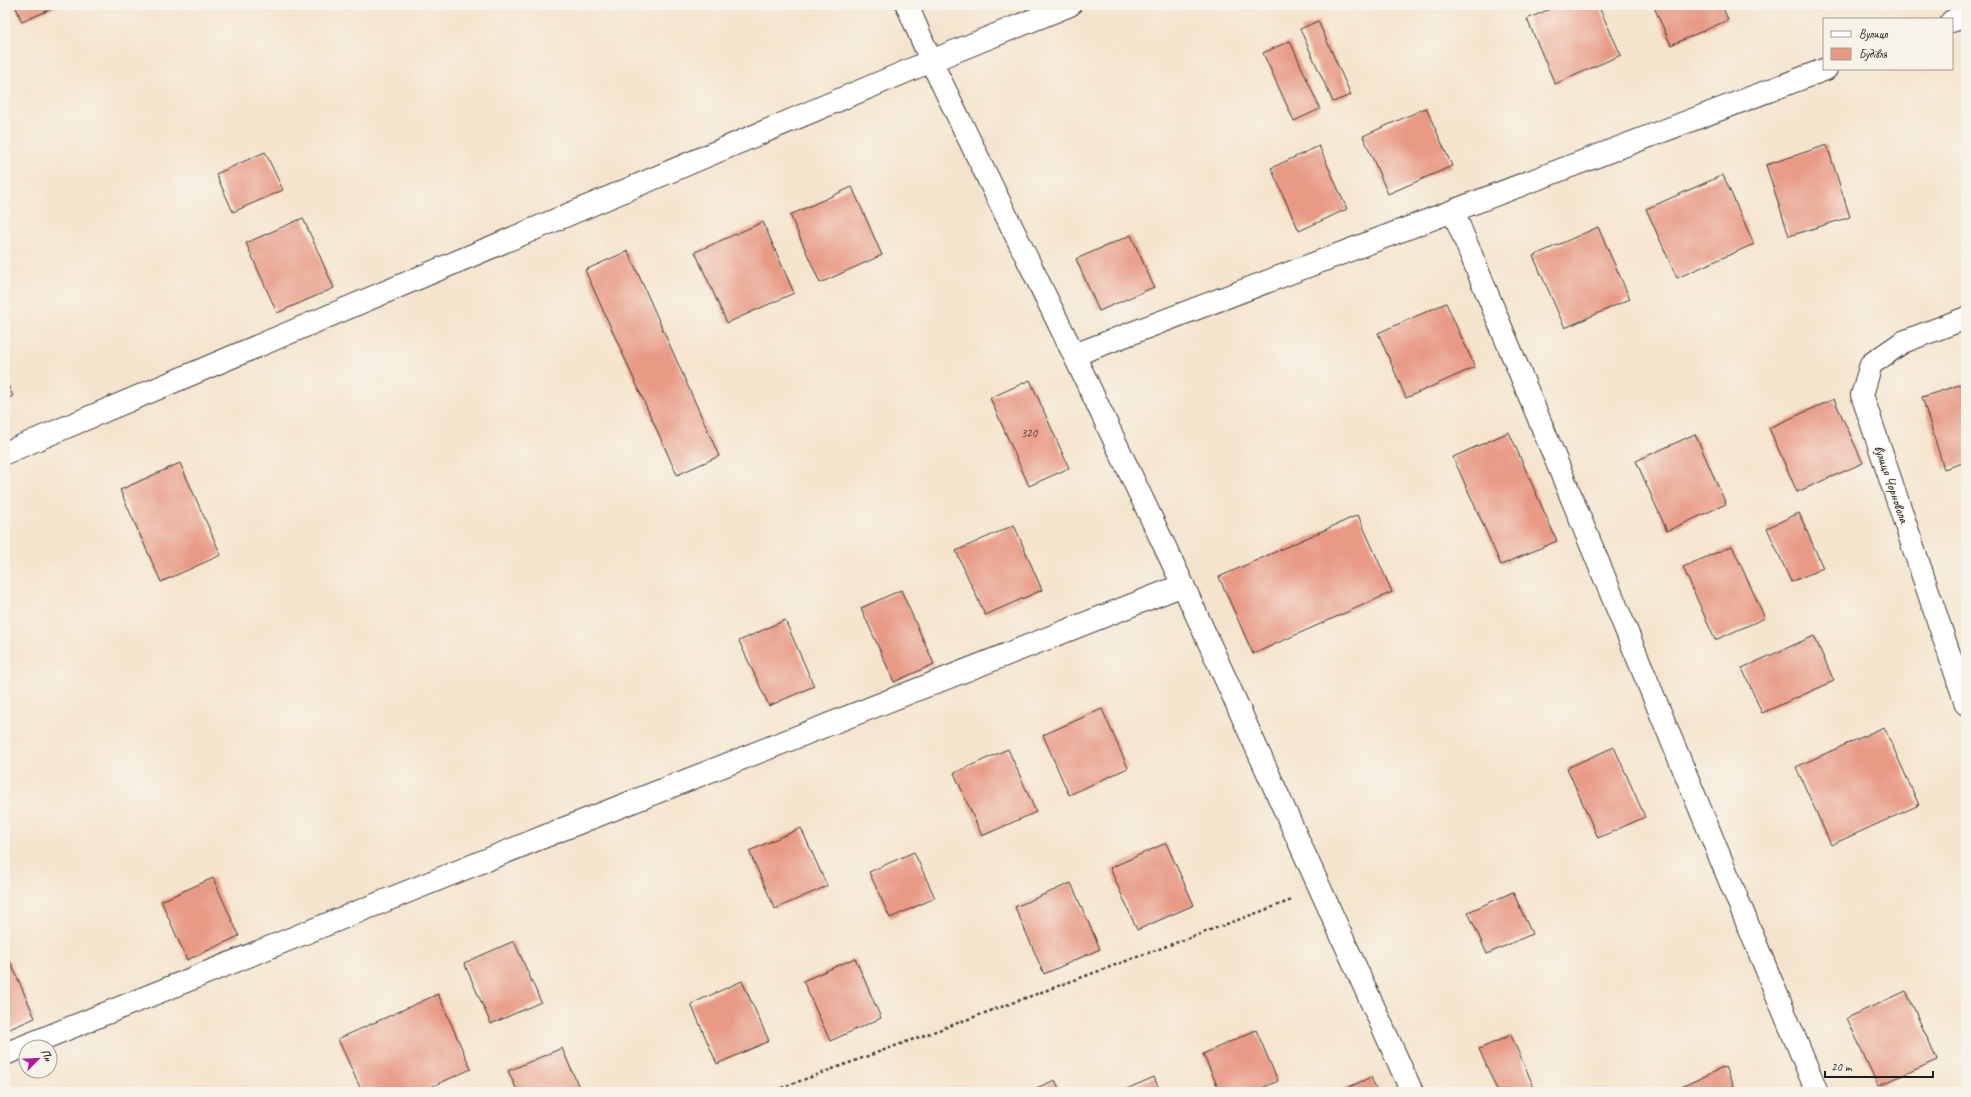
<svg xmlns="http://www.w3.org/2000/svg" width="1971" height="1097" font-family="Caveat,sans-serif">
  <rect width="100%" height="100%" fill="#f7f3e8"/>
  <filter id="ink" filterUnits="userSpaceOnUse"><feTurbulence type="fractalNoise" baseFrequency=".025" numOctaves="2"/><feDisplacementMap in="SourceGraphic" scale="8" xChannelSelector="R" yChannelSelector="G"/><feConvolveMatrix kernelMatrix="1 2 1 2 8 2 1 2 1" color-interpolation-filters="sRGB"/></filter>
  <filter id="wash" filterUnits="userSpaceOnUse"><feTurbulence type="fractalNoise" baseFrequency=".012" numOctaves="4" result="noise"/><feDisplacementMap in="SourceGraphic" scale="16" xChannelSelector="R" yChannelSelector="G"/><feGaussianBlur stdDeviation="0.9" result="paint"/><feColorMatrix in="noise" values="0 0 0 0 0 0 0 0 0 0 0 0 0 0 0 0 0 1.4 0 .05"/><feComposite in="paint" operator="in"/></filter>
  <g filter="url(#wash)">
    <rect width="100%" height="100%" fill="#f5e4cd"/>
    <g id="blocks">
      <!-- building -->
      <path fill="#e89a85" d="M15,5H60L22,22Z
        M1559,5H1598L1621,55L1555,84L1527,19Z
        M1653,5H1722L1728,20L1671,45Z
        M1318,21L1351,95L1333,102L1300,29Z
        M1290,41L1320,109L1294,121L1263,53Z
        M1426,108L1452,166L1388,194L1363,136Z
        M1827,145L1850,217L1789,236L1766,165Z
        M1319,146L1347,209L1299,231L1271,168Z
        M265,152L283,190L233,212L216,174Z
        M1723,175L1754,244L1677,278L1646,209Z
        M852,187L882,255L820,283L790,215Z
        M303,218L334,288L277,313L246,243Z
        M763,222L794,293L727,323L695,252Z
        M1598,227L1630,299L1565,328L1533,256Z
        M1131,235L1154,287L1099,311L1076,259Z
        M628,251L719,456L677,475L585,270Z
        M1446,303L1475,367L1406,398L1378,333Z
        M5,379L13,396L5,400Z
        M1030,380L1069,468L1029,486L990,398Z
        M1966,383V462L1944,469L1922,397Z
        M1834,399L1863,463L1797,492L1769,428Z
        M1509,432L1557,541L1501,565L1453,457Z
        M1695,434L1726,504L1667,531L1636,461Z
        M180,463L221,555L161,582L120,490Z
        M1799,513L1823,568L1791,582L1767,528Z
        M1358,515L1392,592L1253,654L1219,577Z
        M1014,525L1042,590L985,615L956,551Z
        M1732,546L1765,618L1715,640L1683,567Z
        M901,590L934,664L894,682L861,608Z
        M785,620L814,686L769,706L739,641Z
        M1814,636L1834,681L1762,713L1742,668Z
        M1102,709L1128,768L1069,795L1043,735Z
        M1884,727L1919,805L1831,845L1796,767Z
        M1614,747L1645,817L1598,838L1567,768Z
        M1008,749L1036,812L982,836L954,773Z
        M801,828L827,886L775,909L749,851Z
        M1166,843L1194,905L1137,930L1110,868Z
        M914,852L935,898L890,918L869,872Z
        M213,878L239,936L187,960L161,901Z
        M1071,883L1100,949L1044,974L1015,907Z
        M1513,892L1532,934L1487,954L1468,912Z
        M514,941L541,1002L491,1024L464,963Z
        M855,958L881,1018L830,1041L803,981Z
        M10,961L35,1018L5,1031V963Z
        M742,981L769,1041L717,1064L691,1004Z
        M1906,991L1937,1060L1878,1086L1847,1018Z
        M438,994L471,1069L420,1092H362L338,1039Z
        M1256,1030L1278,1081L1253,1092H1220L1203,1054Z
        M1511,1035L1536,1092H1498L1479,1049Z
        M562,1048L581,1092H518L508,1071Z
        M1725,1067L1736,1092H1681L1679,1088Z
        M1154,1077L1160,1092H1120Z
        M1371,1077L1377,1092H1338Z
        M1055,1080L1061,1092H1027Z"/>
    </g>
  </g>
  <g filter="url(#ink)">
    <use href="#blocks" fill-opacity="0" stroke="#3d3a37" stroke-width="1"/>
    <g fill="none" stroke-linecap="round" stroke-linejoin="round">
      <!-- minor casing -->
      <g stroke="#3d3a37" stroke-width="24">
        <path id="minor" d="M907,5L931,61L1074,355L1826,69
          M1952,21L1966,16
          M1453,211L1817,1092
          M1966,318L1903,342L1871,364L1862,395L1966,704
          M1074,355L1183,585L1412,1092
          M5,453L931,61L1070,5
          M5,1054L563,829L1183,585"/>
      </g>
      <!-- path -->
      <path stroke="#3d3a37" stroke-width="2.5" stroke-dasharray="3 3" stroke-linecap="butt" d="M770,1092L1292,900"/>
      <!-- minor -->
      <use href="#minor" stroke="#fff" stroke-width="22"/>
    </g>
  </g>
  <g text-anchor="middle" stroke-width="3" stroke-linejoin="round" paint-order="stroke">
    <!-- number labels -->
    <g font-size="12" fill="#4f3c36">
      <text x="1029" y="437">320</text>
    </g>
    <!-- street labels -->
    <g font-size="14" fill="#1c1c1c" stroke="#f7f3e8">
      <text transform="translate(1892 484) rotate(71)" y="5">вулиця Чорновола</text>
    </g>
  </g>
  <!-- margin -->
  <rect width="1971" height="1097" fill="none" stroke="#f7f3e8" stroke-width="20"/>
  <!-- legend -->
  <rect x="1823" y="18" width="130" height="52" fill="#f7f3e8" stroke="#9f9d96"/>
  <rect x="1831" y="31" width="20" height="6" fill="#ffffff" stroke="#9f9d96"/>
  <text x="1859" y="38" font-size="12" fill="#1c1c1c">Вулиця</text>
  <rect x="1831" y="48" width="20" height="12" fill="#e89a85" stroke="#9f9d96"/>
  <text x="1859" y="58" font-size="12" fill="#1c1c1c">Будівля</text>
  <!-- north arrow -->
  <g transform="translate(38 1059) rotate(66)"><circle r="19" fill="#f7f3e8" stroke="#9f9d96"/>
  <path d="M0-3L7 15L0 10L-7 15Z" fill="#b5179e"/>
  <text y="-6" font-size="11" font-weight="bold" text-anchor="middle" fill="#1c1c1c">Пн</text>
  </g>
  <!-- scale -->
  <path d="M1825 1071v6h108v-6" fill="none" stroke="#1c1c1c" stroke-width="2"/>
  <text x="1831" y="1071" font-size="12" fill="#1c1c1c" stroke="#f7f3e8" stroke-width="3" paint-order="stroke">20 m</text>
</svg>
